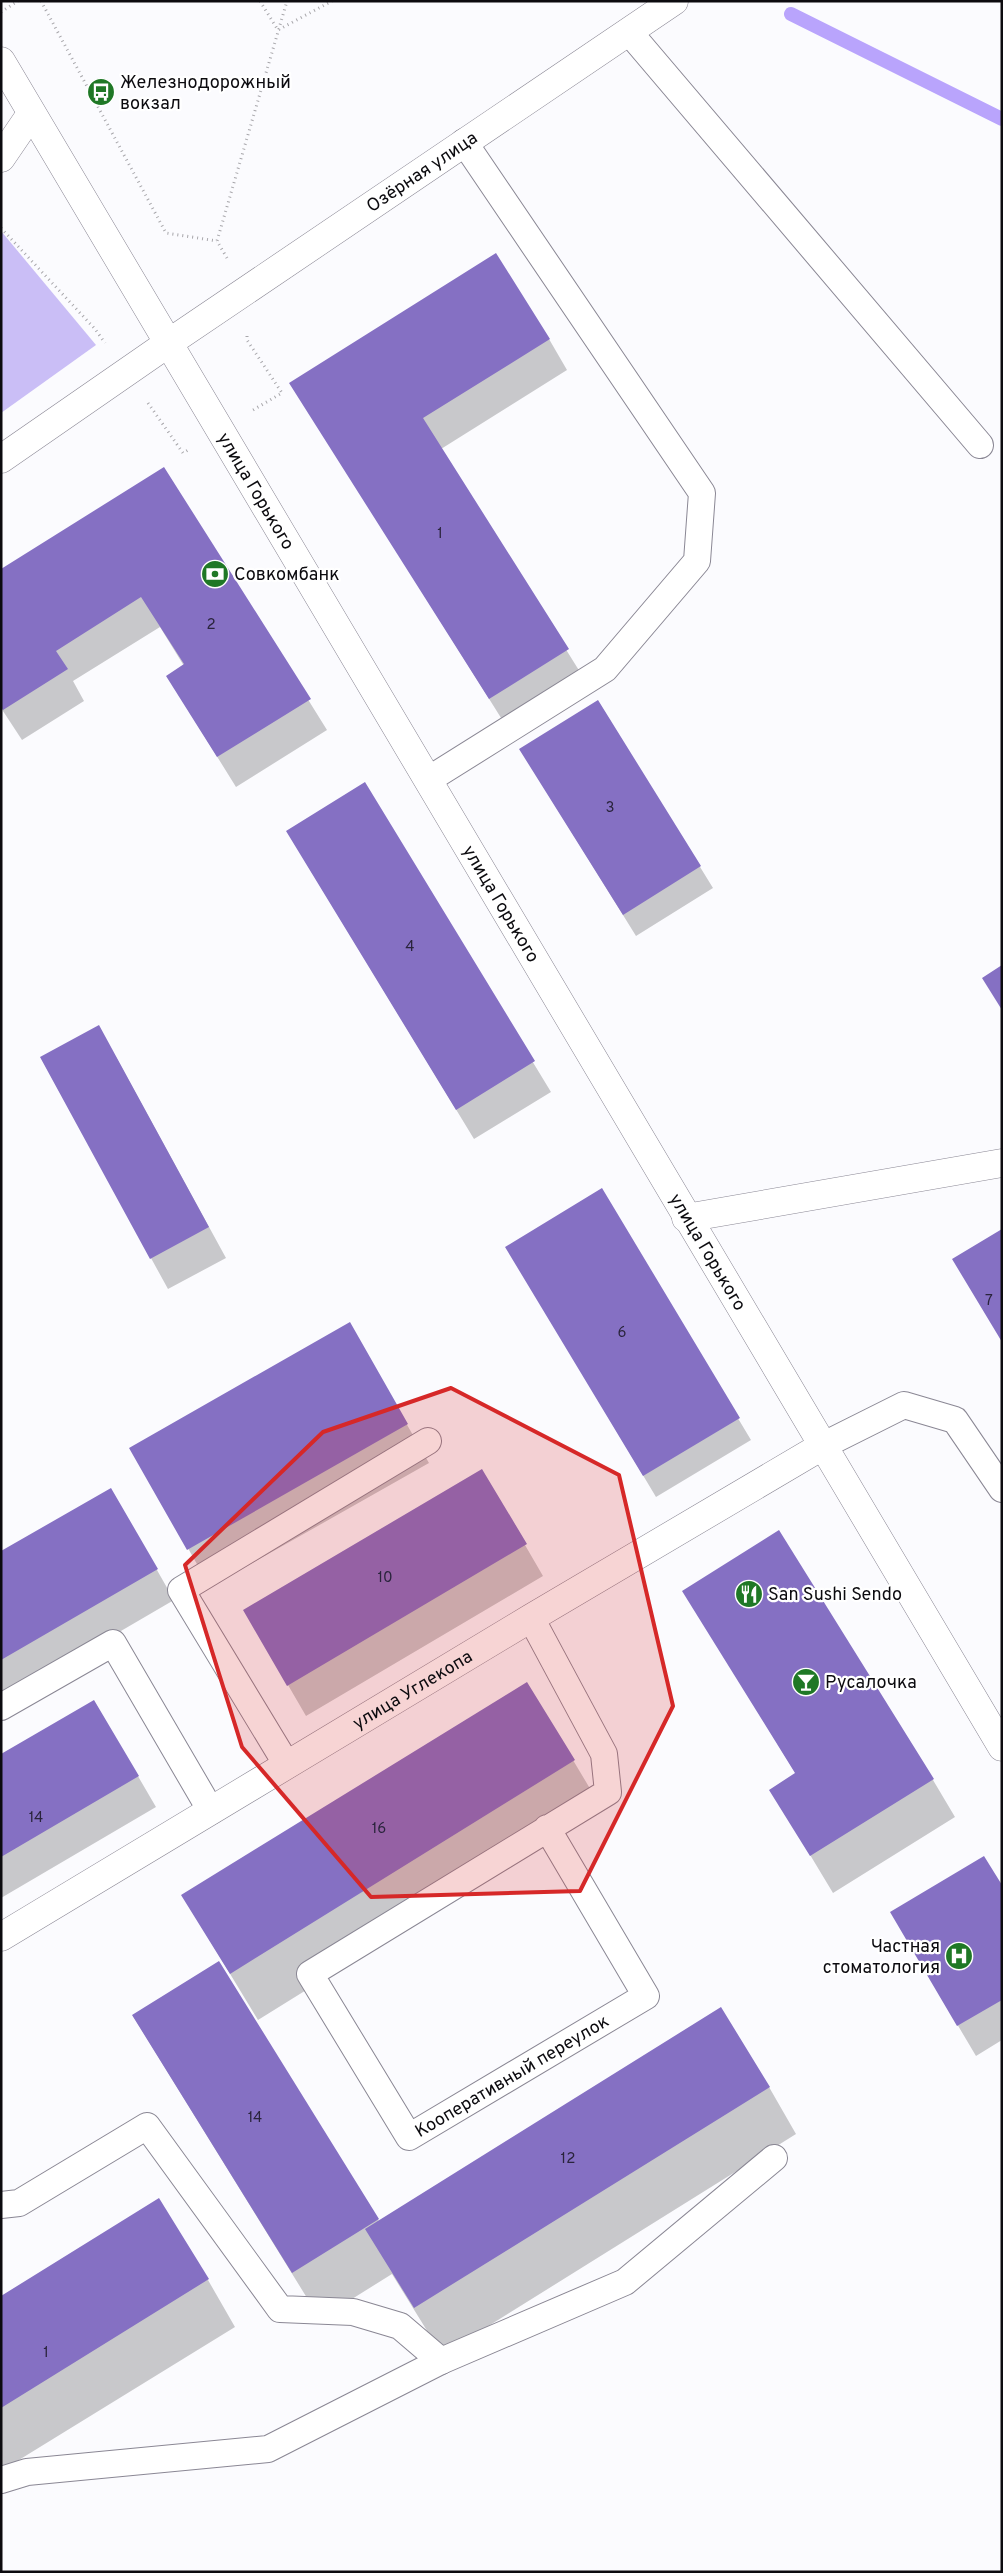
<svg xmlns="http://www.w3.org/2000/svg" width="1003" height="2573" font-family="Overpass,sans-serif">
  <rect width="100%" height="100%" fill="#fbfbfe"/>
  <!-- green -->
  <path fill="#cabef6" d="M1,231L96,345L1,413Z"/>
  <!-- shadow -->
  <path fill="#0003" d="M549,339L567,370L441,449L585,680L508,729L291,383Z
    M164,468L327,730L236,787L167,676L184,666L160,627L73,681L84,701L22,740L1,708V571Z
    M598,701L713,888L636,936L533,770Z
    M364,784L551,1092L474,1139L305,861Z
    M116,1057L226,1258L168,1289L41,1058Z
    M601,1190L751,1440L656,1497L519,1268Z
    M349,1324L429,1463L210,1587L131,1448Z
    M482,1471L543,1576L306,1716L245,1611Z
    M111,1489L174,1600L1,1701V1553Z
    M684,1591L933,1780L955,1817L833,1893L771,1790L796,1774Z
    M527,1683L601,1807L258,2020L183,1896Z
    M94,1701L156,1807L1,1898V1756Z
    M1002,1888V2040L976,2056L909,1943Z
    M219,1963L379,2221L769,2087L796,2134L442,2355L392,2274L320,2319L133,2016Z
    M208,2280L235,2327L1,2471V2297Z"/>
  <g fill="none" stroke-linecap="round" stroke-linejoin="round">
    <!-- stream -->
    <path stroke="#b9a4fc" stroke-width="14" d="M791,14L1002,119"/>
  </g>
  <!-- building -->
  <path fill="#8570c3" d="M496,253L550,339L423,418L569,649L489,699L289,383Z
    M164,467L311,699L217,757L166,676L184,664L141,597L56,651L68,669L3,710L1,707V569Z
    M598,700L701,866L623,915L519,749Z
    M365,782L535,1061L456,1110L286,831Z
    M1002,965V1010L982,978Z
    M99,1025L209,1227L150,1259L40,1057Z
    M602,1188L740,1418L643,1476L505,1247Z
    M1002,1229V1342L952,1259Z
    M350,1322L408,1424L187,1550L129,1448Z
    M482,1469L527,1544L287,1686L243,1610Z
    M111,1488L158,1569L1,1660V1551Z
    M779,1530L934,1779L810,1856L769,1790L795,1773L682,1591Z
    M527,1682L575,1760L230,1974L181,1895Z
    M94,1700L139,1776L1,1857V1754Z
    M984,1856L1002,1885V2000L957,2026L890,1912Z
    M219,1961L379,2219L292,2273L132,2015Z
    M721,2007L770,2087L414,2308L365,2229Z
    M159,2198L209,2279L1,2408V2296Z"/>
  <g fill="none" stroke-linecap="round" stroke-linejoin="round">
    <!-- lane casing -->
    <g stroke="#8a8794" stroke-width="28">
      <g id="lane">
        <path d="M629,32L980,445"/>
        <path d="M428,780L605,669L697,561L702,493L464,142"/>
        <path d="M824,1445L904,1405L955,1420L1002,1489"/>
        <path id="s1" d="M531,1618L604,1754L608,1792L310,1974L409,2137L646,1996L547,1828"/>
        <path d="M1,1707L113,1643L211,1811"/>
        <path d="M287,1765L181,1590L428,1441"/>
        <path d="M1,2205L19,2203L147,2126L280,2309L353,2312L400,2326L441,2361"/>
        <path d="M1,2480L27,2472L268,2449L441,2361L625,2282L774,2158"/>
      </g>
    </g>
    <!-- street casing -->
    <g stroke="#8a8794" stroke-width="29">
      <g id="street">
        <path d="M1,158L31,114"/>
        <path id="s2" d="M170,342L674,1"/>
        <path d="M686,1218L1002,1163"/>
        <path id="s3" d="M1,1937L531,1618L824,1445"/>
      </g>
    </g>
    <!-- secondary casing -->
    <g stroke="#8a8794" stroke-width="29">
      <g id="secondary">
        <path id="s4" d="M1,61L1002,1747"/>
        <path d="M1,459L170,342"/>
      </g>
    </g>
    <!-- path -->
    <path stroke="#a8a7ab" stroke-width="3" stroke-dasharray="1 4" stroke-linecap="butt" d="M41,1L166,233L217,241
      M260,1L278,30L332,1
      M1,12L18,1
      M1,228L95,329L105,343
      M227,258L217,241L287,1
      M247,336V340L282,393L253,410
      M148,403L183,453L188,450"/>
    <!-- lane -->
    <use href="#lane" stroke="#fff" stroke-width="26"/>
    <!-- street -->
    <use href="#street" stroke="#fff" stroke-width="28"/>
    <!-- secondary -->
    <use href="#secondary" stroke="#fff" stroke-width="28"/>
  </g>
  <!-- marked area -->
  <path fill="#d62828" fill-opacity="0.2" stroke="#d62828" stroke-width="4" stroke-linejoin="round" d="M451,1388L619,1475L673,1706L580,1891L371,1897L242,1747L185,1565L323,1432Z"/>
  <!-- icons -->
  <defs>
    <g id="bus-disc" transform="scale(1.4375)"><circle r="9.5" fill="#1f7826" stroke="#fff"/><path d="M-5-6H5V4H4V6H2V4H-2V6H-4V4H-5ZM-3.5-4V0h7V-4ZM-3.5 1.2v1.5H-2V1.2ZM2 1.2v1.5H3.5V1.2Z" fill="#fff"/></g>
    <g id="bank-disc" transform="scale(1.4375)"><circle r="9.5" fill="#1f7826" stroke="#fff"/><path d="M-6-4H6V4H-6ZM0-2.3a2.3 2.3 0 1 0 0 4.6a2.3 2.3 0 1 0 0-4.6Z" fill="#fff"/></g>
    <g id="restaurant-disc" transform="scale(1.4375)"><circle r="9.5" fill="#1f7826" stroke="#fff"/><path d="M-5-6h1v4h1v-4h1v4h1v-4h1v5L-1.5 .5V6h-2V.5L-5-1ZM5-6V6H3V1.5H1.5Q1.5-4 5-6Z" fill="#fff"/></g>
    <g id="bar-disc" transform="scale(1.4375)"><circle r="9.5" fill="#1f7826" stroke="#fff"/><path d="M-6-5H6L.8 .8V4.5H3.5V6h-7V4.5H-.8V.8Z" fill="#fff"/></g>
    <g id="hospital-disc" transform="scale(1.4375)"><circle r="9.5" fill="#1f7826" stroke="#fff"/><path d="M-5-5h3v3.5h4V-5h3V5h-3V1.5h-4V5h-3Z" fill="#fff"/></g>
  </defs>
  <g fill-rule="evenodd">
    <use href="#bus-disc" x="101" y="92"/>
    <use href="#bank-disc" x="215" y="574"/>
    <use href="#restaurant-disc" x="749" y="1594"/>
    <use href="#bar-disc" x="806" y="1682"/>
    <use href="#hospital-disc" x="959" y="1956"/>
  </g>
  <g text-anchor="middle" stroke-width="4.5" stroke-linejoin="round" paint-order="stroke">
    <!-- number labels -->
    <g font-size="15" fill="#2a243c">
      <text x="440" y="538">1</text>
      <text x="211" y="629">2</text>
      <text x="610" y="812">3</text>
      <text x="410" y="951">4</text>
      <text x="989" y="1305">7</text>
      <text x="622" y="1337">6</text>
      <text x="385" y="1582">10</text>
      <text x="36" y="1822">14</text>
      <text x="379" y="1833">16</text>
      <text x="255" y="2122">14</text>
      <text x="568" y="2163">12</text>
      <text x="46" y="2357">1</text>
    </g>
    <!-- poi labels -->
    <g font-size="18" fill="#0c0b0f" stroke="#fff" text-anchor="start">
      <text x="120" y="88">Железнодорожный<tspan x="120" dy="21">вокзал</tspan></text>
      <text x="234" y="580">Совкомбанк</text>
      <text x="768" y="1600">San Sushi Sendo</text>
      <text x="825" y="1688">Русалочка</text>
      <text x="940" y="1952" text-anchor="end">Частная<tspan x="940" dy="21">стоматология</tspan></text>
    </g>
    <!-- street labels -->
    <g font-size="18" fill="#0c0b0f" stroke="#fff">
      <text dy="6" stroke="none"><textPath href="#s2" startOffset="304">Озёрная улица</textPath></text>
      <text dy="6" stroke="none"><textPath href="#s4" startOffset="500">улица Горького</textPath></text>
      <text dy="6" stroke="none"><textPath href="#s4" startOffset="980">улица Горького</textPath></text>
      <text dy="6" stroke="none"><textPath href="#s4" startOffset="1385">улица Горького</textPath></text>
      <text dy="6" stroke="none"><textPath href="#s3" startOffset="480">улица Углекопа</textPath></text>
      <text dy="6" stroke="none"><textPath href="#s1" startOffset="852">Кооперативный переулок</textPath></text>
    </g>
  </g>
  <!-- border -->
  <rect width="1003" height="2573" fill="none" stroke="#0c0b0f" stroke-width="5"/>
</svg>
